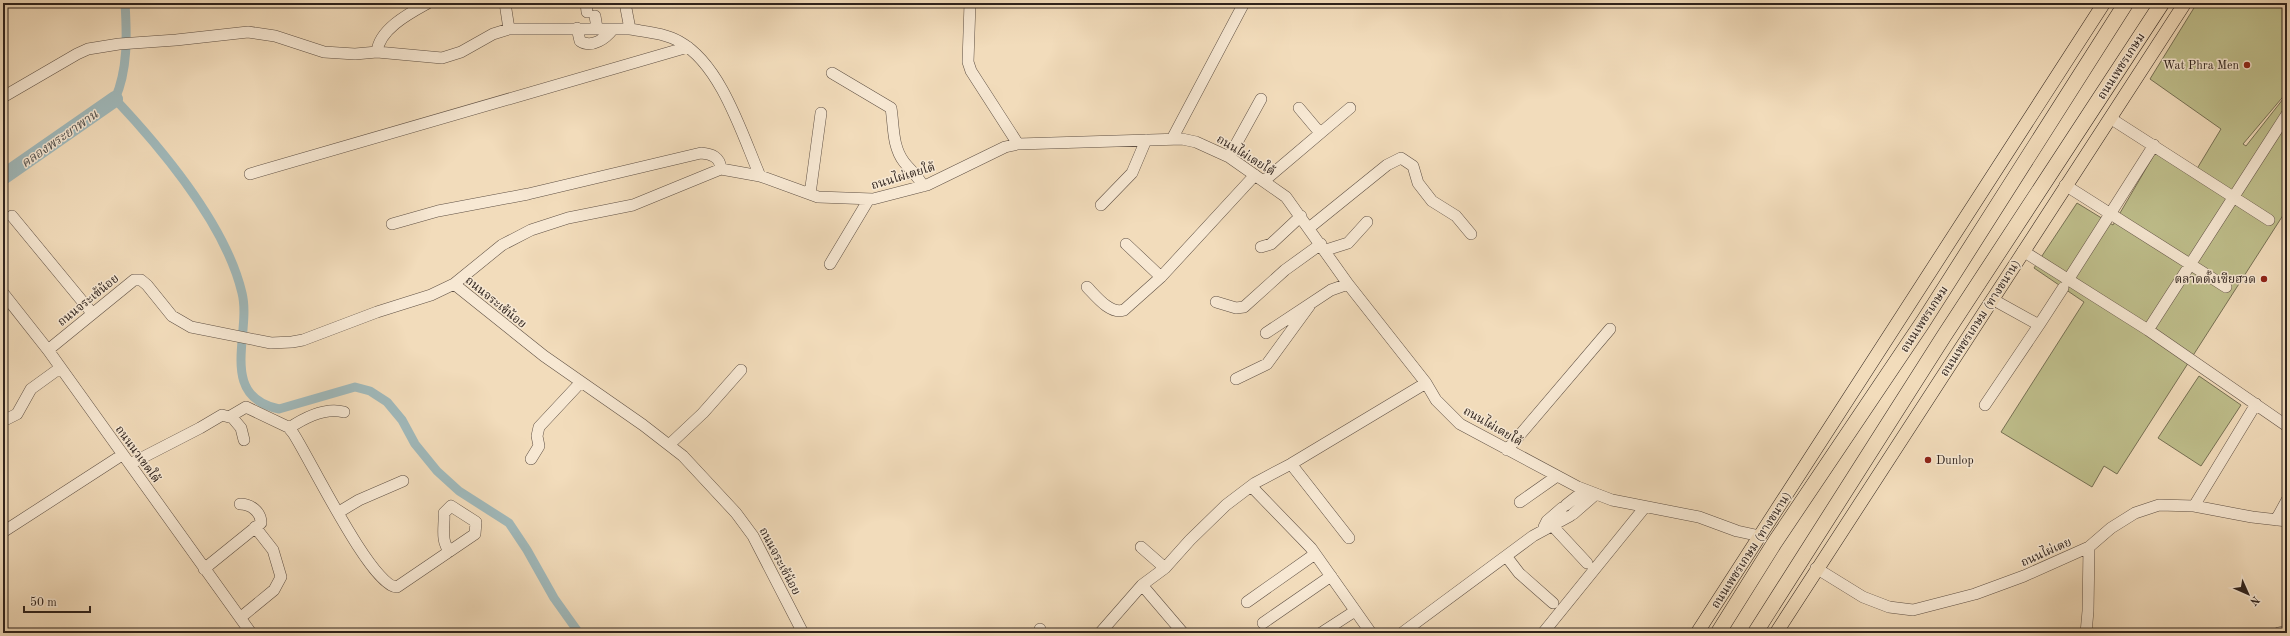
<svg xmlns="http://www.w3.org/2000/svg" width="2290" height="636" font-family="'Old Standard TT','Noto Serif Thai',serif">
  <rect width="100%" height="100%" fill="#f2dcbb"/>
  <filter id="stains"><feTurbulence type="fractalNoise" baseFrequency=".005" numOctaves="4"/><feColorMatrix values="0 0 0 0 .2 0 0 0 0 .09 0 0 0 0 .02 0 0 0 .5 -.17"/></filter>
  <radialGradient id="worn" r=".72"><stop offset=".6" stop-color="#630" stop-opacity="0"/><stop offset="1" stop-color="#630" stop-opacity=".3"/></radialGradient>
  <!-- green -->
  <path fill="#bfbf8c" stroke="#767054" d="M2197,3H2277L2287,10V92L2243,144L2246,146L2287,94V209L2117,474L2104,466L2092,487L2001,432L2084,302L2034,268L2077,203L2113,225L2158,148L2195,172L2221,129L2150,79Z
    M2199,376L2241,405L2201,466L2158,438Z"/>
  <g fill="none" stroke-linecap="round" stroke-linejoin="round">
    <!-- canal -->
    <path stroke="#a0b9bb" stroke-width="9" d="M125,3C127,35 128,70 115,99C162,149 226,225 242,293C252,333 217,396 279,409L355,387L370,391L387,402L402,420L415,444L437,471L459,491L509,523L527,550L554,598L579,633"/>
    <!-- river -->
    <path stroke="#a0b9bb" stroke-width="16" d="M3,177L115,99"/>
    <!-- minor casing -->
    <g stroke="#5f5044" stroke-width="12">
      <path id="minor" d="M505,3L509,29
        M586,3L587,12
        M625,3L630,29C646,32 665,33 680,42C721,65 742,134 760,176L818,197L873,199L927,185L1005,147L1018,144L1182,139L1196,142L1229,157L1286,197L1348,284L1426,383L1436,400L1460,424L1578,487L1612,500L1699,517L1737,531L1760,536
        M970,3L968,62L971,71L1018,144
        M595,16L597,28
        M577,28L580,41C592,49 606,38 613,29
        M377,52C379,29 410,13 428,3
        M832,73L891,108C894,126 892,146 904,162C911,171 918,176 923,186
        M3,97L77,54L88,49L119,44L176,40L248,32L275,36L324,52L355,54L377,52L442,58L461,52L493,34L509,29H630
        M1299,108L1320,133
        M2110,118L2269,220
        M1172,139L1244,3
        M1229,157L1261,99
        M250,174L688,47
        M1264,181L1350,108
        M2065,185L2226,287
        M810,194L821,113
        M1101,205L1132,173L1146,140
        M12,216L92,313
        M392,224L438,211L528,194L701,153C712,154 720,157 721,169
        M1309,228L1387,165L1401,158L1413,166L1418,183L1432,201L1456,216L1471,234
        M1126,244L1161,277
        M1261,247L1271,244L1301,216
        M1326,250L1348,243L1367,222
        M2023,251L2148,330L2287,426
        M830,264L869,199
        M2068,280L2154,145
        M454,284L544,356L643,425L683,456L736,513L753,536L803,633
        M1087,287C1095,295 1110,315 1124,310L1161,277L1255,175
        M3,293L48,350L251,633
        M1216,302L1236,308L1244,307L1285,270L1321,244
        M2039,325L2063,288
        M2148,330L2287,114
        M1266,333L1331,290L1348,284
        M48,350L134,280H141L147,285L172,316L191,327L271,343L292,342L303,340L377,312L431,295L454,284L502,245L531,230L568,218L633,205L721,169L760,176
        M1236,379L1267,364L1310,305
        M1985,405L2039,325L1992,299
        M231,416L241,428L244,440
        M3,421L17,414L31,389L60,368
        M289,428C304,418 326,407 344,412
        M670,444L703,413L741,370
        M1507,450L1610,329
        M531,459L539,446L537,436L539,427L581,382
        M130,464L200,428L222,415L229,417L246,407L288,427L293,433C309,457 372,588 397,587L475,534L476,522L451,506L444,513C445,525 440,542 450,551
        M1291,464L1349,538
        M1251,486L1311,548L1371,633
        M1520,502L1557,476
        M1566,505L1585,490
        M2194,506L2256,404
        M339,512L359,500L403,481
        M1573,514L1596,494
        M2276,520L2287,500
        M1548,521L1587,563
        M1544,527L1547,521L1562,508
        M3,532L122,455
        M1141,547L1165,568
        M1506,556L1519,573L1553,603
        M1816,568L1863,597L1889,607L1913,610L1975,594L2024,576L2089,547L2111,528L2135,513L2159,505L2194,506L2252,517L2287,521
        M204,569L261,523C261,511 250,504 240,504
        M1142,585L1183,633
        M1247,602L1315,554
        M240,618L274,590L281,577L273,550L255,527
        M1263,623L1331,576
        M1040,629V633
        M1100,633L1142,585L1165,568L1190,540L1226,505L1255,483L1291,464L1426,383
        M1321,633L1355,611
        M1402,633L1533,536L1570,516
        M1543,633L1645,507
        M2086,633L2088,611L2089,547
        M2278,633L2287,631"/>
    </g>
    <!-- major casing -->
    <g stroke="#2e221c" stroke-width="14">
      <path id="major" d="M1697,633L2104,3
        M1776,633L2185,3"/>
    </g>
    <!-- highway casing -->
    <g stroke="#2e221c" stroke-width="16">
      <path id="highway" d="M1718,633L1775,542L1923,322L2126,3
        M1755,633L1944,336L2162,3"/>
    </g>
    <!-- minor -->
    <use href="#minor" stroke="#f7e8d3" stroke-width="11"/>
    <!-- major -->
    <use href="#major" stroke="#f2dcbb" stroke-width="13"/>
    <!-- highway -->
    <use href="#highway" stroke="#f2dcbb" stroke-width="15"/>
  </g>
  <!-- markers -->
  <g fill="#8f2418" stroke="#f7e8d3" stroke-width="1.5">
    <circle cx="2247" cy="65" r="4"/>
    <circle cx="2264" cy="279" r="4"/>
    <circle cx="1928" cy="460" r="4"/>
  </g>
  <g text-anchor="middle" stroke-width="3" stroke-linejoin="round" paint-order="stroke">
    <!-- poi labels -->
    <g font-size="12" fill="#2e221c" stroke="#f7e8d3" text-anchor="end">
      <text x="2239" y="69">Wat Phra Men</text>
      <text x="2256" y="283">ตลาดตั้งเซียฮวด</text>
      <text x="1936" y="464" text-anchor="start">Dunlop</text>
    </g>
    <!-- street labels -->
    <g font-size="12" fill="#2e221c" stroke="#f7e8d3">
      <text transform="translate(2121 66) rotate(-57)" y="4">ถนนเพชรเกษม</text>
      <text transform="translate(1246 155) rotate(32)" y="4">ถนนไผ่เตยใต้</text>
      <text transform="translate(903 176) rotate(-17)" y="4">ถนนไผ่เตยใต้</text>
      <text transform="translate(88 300) rotate(-39)" y="4">ถนนจระเข้น้อย</text>
      <text transform="translate(496 302) rotate(39)" y="4">ถนนจระเข้น้อย</text>
      <text transform="translate(1980 318) rotate(-57)" y="4">ถนนเพชรเกษม (ทางขนาน)</text>
      <text transform="translate(1924 319) rotate(-57)" y="4">ถนนเพชรเกษม</text>
      <text transform="translate(1493 426) rotate(30)" y="4">ถนนไผ่เตยใต้</text>
      <text transform="translate(138 454) rotate(54)" y="4">ถนนนวเขตใต้</text>
      <text transform="translate(1751 550) rotate(-57)" y="4">ถนนเพชรเกษม (ทางขนาน)</text>
      <text transform="translate(2046 552) rotate(-24)" y="4">ถนนไผ่เตย</text>
      <text transform="translate(780 561) rotate(62)" y="4">ถนนจระเข้น้อย</text>
    </g>
    <!-- water labels -->
    <g font-size="13" font-style="italic" fill="#504f4c" stroke="#f7e8d3">
      <text transform="translate(59 138) rotate(-35)" y="5">คลองพระยาพาน</text>
    </g>
  </g>
  <!-- margin -->
  <rect width="2290" height="636" fill="none" stroke="#f2dcbb" stroke-width="16"/>
  <rect x="4" y="4" width="2282" height="628" fill="none" stroke="#2e221c" stroke-width="2"/>
  <rect x="8" y="8" width="2274" height="620" fill="none" stroke="#2e221c"/>
  <!-- north arrow -->
  <g transform="translate(2248 594) rotate(135)" stroke="#f7e8d3" stroke-width="3" paint-order="stroke">
  <path d="M0-3L7 15L0 10L-7 15Z" fill="#2e221c"/>
  <text y="-6" font-size="11" font-weight="bold" text-anchor="middle" fill="#2e221c">N</text>
  </g>
  <!-- scale -->
  <path d="M24 606v6h66v-6" fill="none" stroke="#2e221c" stroke-width="2"/>
  <text x="30" y="606" font-size="12" fill="#2e221c" stroke="#f7e8d3" stroke-width="3" paint-order="stroke">50 m</text>
  <rect width="100%" height="100%" filter="url(#stains)"/>
  <rect width="100%" height="100%" fill="url(#worn)"/>
</svg>
